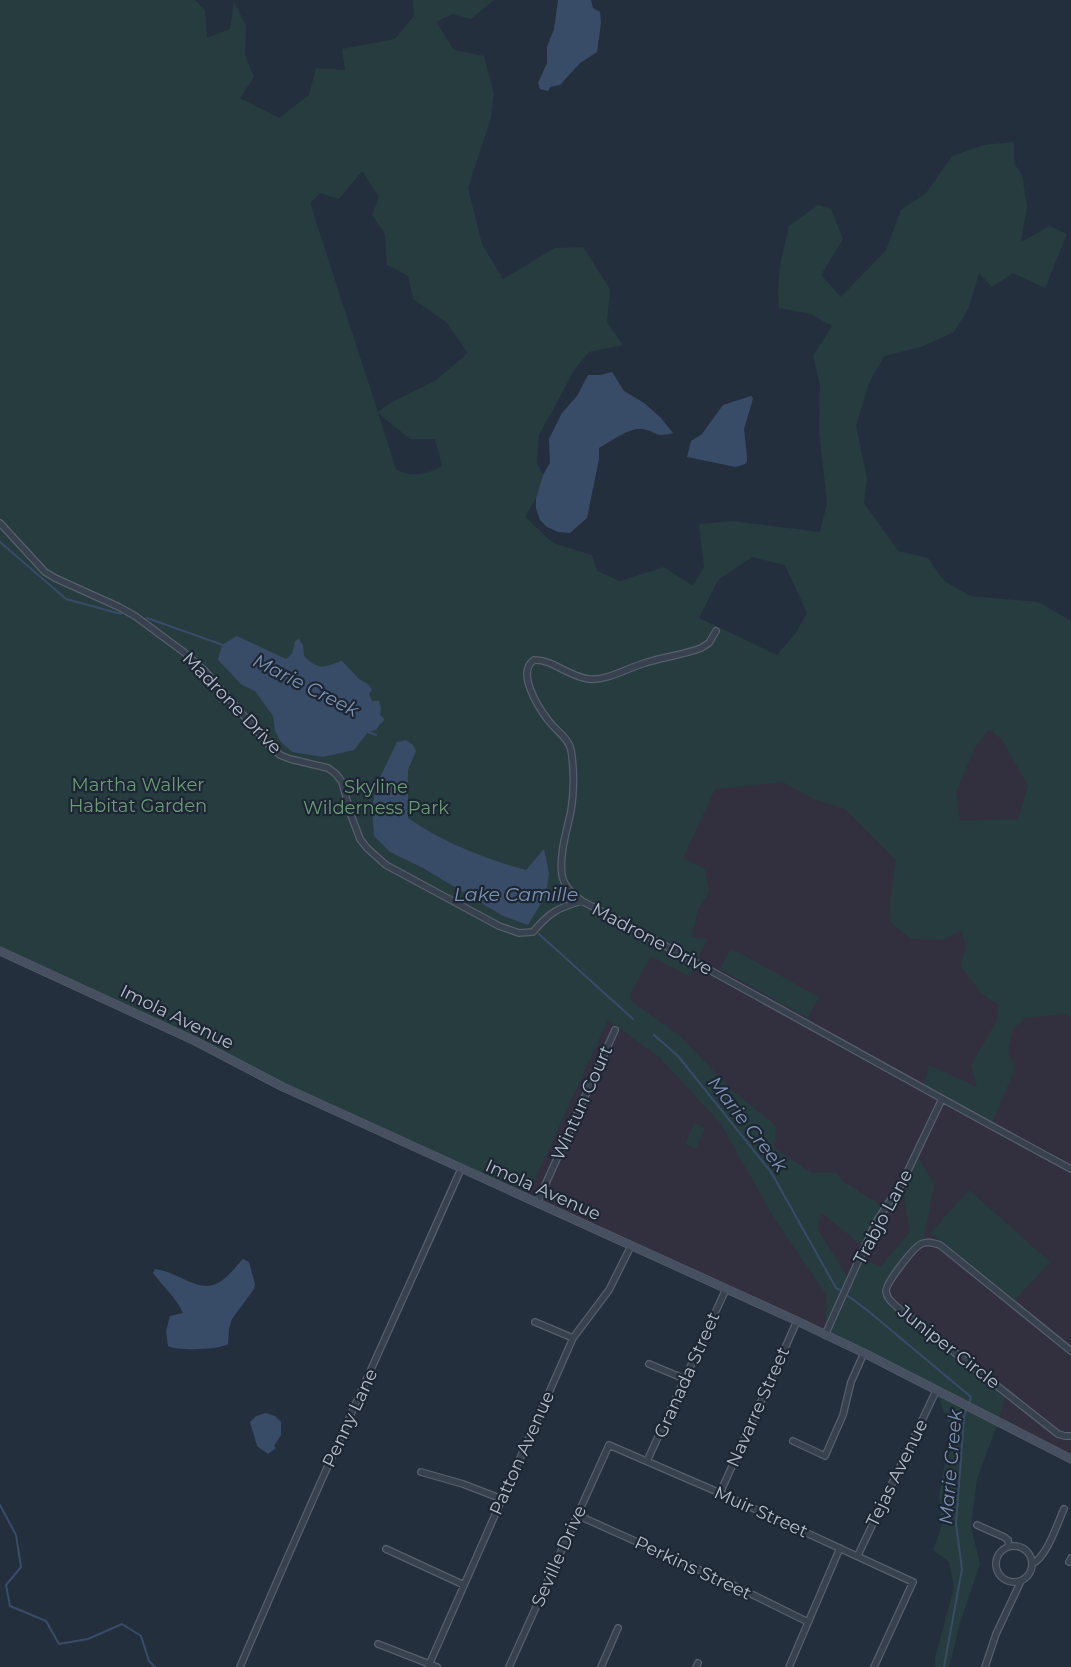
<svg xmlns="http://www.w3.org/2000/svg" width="1071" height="1667" font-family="Montserrat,sans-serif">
  <rect width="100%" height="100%" fill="#242f3e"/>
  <!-- medical -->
  <path fill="#32303f" d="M0,0L293,151L398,477L777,655L975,709L1071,754V1454L864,1353L526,1199Z"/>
  <!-- green -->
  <path fill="#263c3f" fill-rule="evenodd" d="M0,0H195L205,10L207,38L230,29L234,1L246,26L245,55L254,77L240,98L279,118L309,95L316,68L345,70L342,49L395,39L414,16L413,0H494L471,19L452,14L436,22L454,50L484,56L494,93L491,118L468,188L482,244L503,279L555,248L583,247L610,289L607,322L623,345L589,352L575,369L539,435L537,463L543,475L536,498L525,517L553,543L592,555L597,571L620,581L664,567L693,586L704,567L699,524L732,521L820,532L827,503L819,430L820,385L813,356L832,326L811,314L779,308C776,278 782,254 789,226L818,205L831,209L843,239L821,275L841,297L886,250L901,210L926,193L952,156L984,145L1014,142V163L1022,175L1027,206L1021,242L1050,226L1067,234L1045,288L1013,273L992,287L979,273L969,308L954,332L921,347L884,356L869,383L856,426L867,478L864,503L898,551L928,558L943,580L970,596L1038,602L1071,621V1017L1063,1014L1026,1018L1013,1029L1008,1052L1015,1068L991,1126L923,1088L929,1065L977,1087L971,1065L996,1022L999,1005L981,993L960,966L966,947L961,930L944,940L911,939L890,922L891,895L896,860L845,809L811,798L783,782L715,789L683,858L705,869L709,892L698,910L692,937L707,939L690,977L651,956L630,995L631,1001L680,1036L732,1090L776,1126L774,1148L812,1173H838L840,1179L885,1208L864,1247L821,1213L817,1228L849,1280L860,1257L880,1267L910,1232L902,1183L916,1153L934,1184L923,1243L918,1246L886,1289L888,1299L1006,1393L998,1423L977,1479L971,1527L980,1564L960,1623L949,1667H935V1657L954,1588L949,1562L933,1550L942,1525L939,1495L951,1430L936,1391L825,1335L827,1296L772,1215L721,1124L658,1056L608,1020L526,1199L0,951ZM362,171L379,197L372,215L385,234L387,265L408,276L413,299L447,323L468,353L435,381L390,403L378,412L310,203L320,193L339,199ZM378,413L410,439H435L442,466C431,474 408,478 396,469ZM752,557L785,565L807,613L795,634L777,655L699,618L718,580ZM989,729L1003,741L1028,786L1018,819L960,821L956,792L976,746Z
    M731,948L819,997L808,1018L720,969Z
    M694,1123L705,1128L696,1149L685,1144Z
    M969,1190L1050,1262L1014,1301L930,1233Z"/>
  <!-- water -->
  <path fill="#394c67" d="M558,0H591L593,8L600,12L601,23L597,52L580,63L560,85L550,87L548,91L540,89L538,83L547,63V47L554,29Z
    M612,372L624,391L644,403L661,418L673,433C654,438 658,432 643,429C630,427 610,442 599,448V459L587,518L570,533L558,532L547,527L540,520L536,508V498L543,475L550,463L549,439L562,413L577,396L588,375H600Z
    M751,396L753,398L752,402L744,429L747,456V461L745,464L736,467L687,457L691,441L702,434L723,405Z
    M237,636L286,659L292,654L295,641L299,639L303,645L304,656C319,671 324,667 342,661L359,679L369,685L372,690L369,694L372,701H379L381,708L380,715L384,719L383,722L380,724L376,730L368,732L354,750L323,757L292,752L280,741L275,731L273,716L255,691L242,685L218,660L222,645Z
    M406,740L413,745L416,751L408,770V818C442,842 485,859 526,870L544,849L549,873L546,895L528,925L503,916L423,868L390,852L374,836L372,808L376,786L397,742Z
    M243,1259L249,1262L255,1284L254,1289L232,1319L229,1329L228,1344C218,1350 178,1351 168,1346L166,1331L170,1316L183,1313C176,1297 163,1287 153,1273L155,1269C160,1270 165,1271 170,1273C184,1278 202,1292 218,1283C228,1278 235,1267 243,1259Z
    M266,1413L275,1416L281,1422V1435L274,1446L276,1448L268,1454L257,1446L250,1422L256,1416Z"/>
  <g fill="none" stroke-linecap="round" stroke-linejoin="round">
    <!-- stream -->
    <path stroke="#394c67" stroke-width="2" d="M0,542L66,599L121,614
      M147,618L223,645
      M366,731L376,735
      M539,934L633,1019
      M654,1035L678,1056L771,1172L836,1288L840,1290
      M848,1296L867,1310L971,1397L969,1403
      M0,1505L16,1535L21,1567L6,1585L10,1606L46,1621L59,1644L88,1639L122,1624L141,1636L149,1661L155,1667
      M944,1667L962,1569L956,1524L964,1417L967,1407"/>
    <!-- street casing -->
    <g stroke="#565f6c" stroke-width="8">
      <path id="street" d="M0,523L45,572L55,578L119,607L135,616L185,653L204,670L271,747L280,755L290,759L328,768L336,774L342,782L351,815L360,839L367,848L386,865L499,926L519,933L533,932C549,913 557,908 582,901C746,988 907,1081 1071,1169
        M582,901C573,894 564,887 562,875C559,854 567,830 571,811C574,792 574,769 571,750C569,738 555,730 548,720C538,707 516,672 534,660C552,659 569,677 589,679C607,681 627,668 645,663C663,657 683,655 701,648L709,643L716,631
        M537,1203L615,1030
        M535,1322L573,1338
        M825,1335L876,1222L902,1183L942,1099
        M1071,1351L940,1245C933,1243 927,1241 921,1244C913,1248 886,1283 886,1291C887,1299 892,1302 897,1307L1058,1434L1065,1436H1071
        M649,1364L685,1379
        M793,1441L825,1456L843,1415L851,1382L864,1353
        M647,1461L726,1289
        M421,1472L463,1484L502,1499
        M720,1493L797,1321
        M577,1515L735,1586L808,1622
        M977,1525L1004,1537L1008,1540L1009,1546
        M996 1564a18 18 0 1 1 36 0a18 18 0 1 1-36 0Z
        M386,1549L464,1585
        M858,1555L936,1391
        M1069,1562L1071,1558
        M1032,1564C1047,1557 1057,1524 1064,1509
        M378,1644L437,1667
        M240,1667C311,1500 387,1335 461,1169
        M428,1667L573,1338L609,1290L631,1246
        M509,1667L609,1445L720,1493L913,1582L874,1667
        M601,1667L618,1628
        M696,1667L698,1663
        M789,1667L840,1548
        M985,1667L996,1634L1021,1581"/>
    </g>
    <!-- secondary casing -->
    <g stroke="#565f6c" stroke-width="9">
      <path id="secondary" d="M0,951L195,1041L283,1087L797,1321L864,1353L1071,1459"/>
    </g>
    <!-- street -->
    <use href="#street" stroke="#38414e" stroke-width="5.5"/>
    <!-- secondary -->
    <use href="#secondary" stroke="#465061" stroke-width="8"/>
  </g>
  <g text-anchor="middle" stroke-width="4.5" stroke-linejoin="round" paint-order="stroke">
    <!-- street labels -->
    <g font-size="18" fill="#b4bcc9" stroke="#1d2633">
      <text transform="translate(232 703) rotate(46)" y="6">Madrone Drive</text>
      <text transform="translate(652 939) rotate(28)" y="6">Madrone Drive</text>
      <text transform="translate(177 1017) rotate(26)" y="6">Imola Avenue</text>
      <text transform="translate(582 1103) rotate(-66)" y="6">Wintun Court</text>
      <text transform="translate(543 1190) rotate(24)" y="6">Imola Avenue</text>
      <text transform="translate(883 1217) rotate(-62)" y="6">Trabjo Lane</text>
      <text transform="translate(949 1347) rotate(38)" y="6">Juniper Circle</text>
      <text transform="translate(687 1375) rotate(-66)" y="6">Granada Street</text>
      <text transform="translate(758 1407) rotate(-66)" y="6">Navarre Street</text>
      <text transform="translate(350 1418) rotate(-65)" y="6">Penny Lane</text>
      <text transform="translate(522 1453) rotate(-66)" y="6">Patton Avenue</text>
      <text transform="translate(897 1473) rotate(-64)" y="6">Tejas Avenue</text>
      <text transform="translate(761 1512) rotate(24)" y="6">Muir Street</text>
      <text transform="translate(559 1556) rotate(-66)" y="6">Seville Drive</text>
      <text transform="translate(693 1568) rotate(25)" y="6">Perkins Street</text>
    </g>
    <!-- park labels -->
    <g font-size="18" fill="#6b9a76" stroke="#1d2633">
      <text x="138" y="791">Martha Walker<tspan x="138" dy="21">Habitat Garden</tspan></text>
      <text x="376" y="793">Skyline<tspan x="376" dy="21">Wilderness Park</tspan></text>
    </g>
    <!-- water labels -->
    <g font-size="19" font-style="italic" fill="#7c92b1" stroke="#1d2633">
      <text transform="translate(306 685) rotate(27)" y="7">Marie Creek</text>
      <text x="516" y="901">Lake Camille</text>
      <text transform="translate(748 1124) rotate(52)" y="7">Marie Creek</text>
      <text transform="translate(950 1467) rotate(-85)" y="7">Marie Creek</text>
    </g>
  </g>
</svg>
